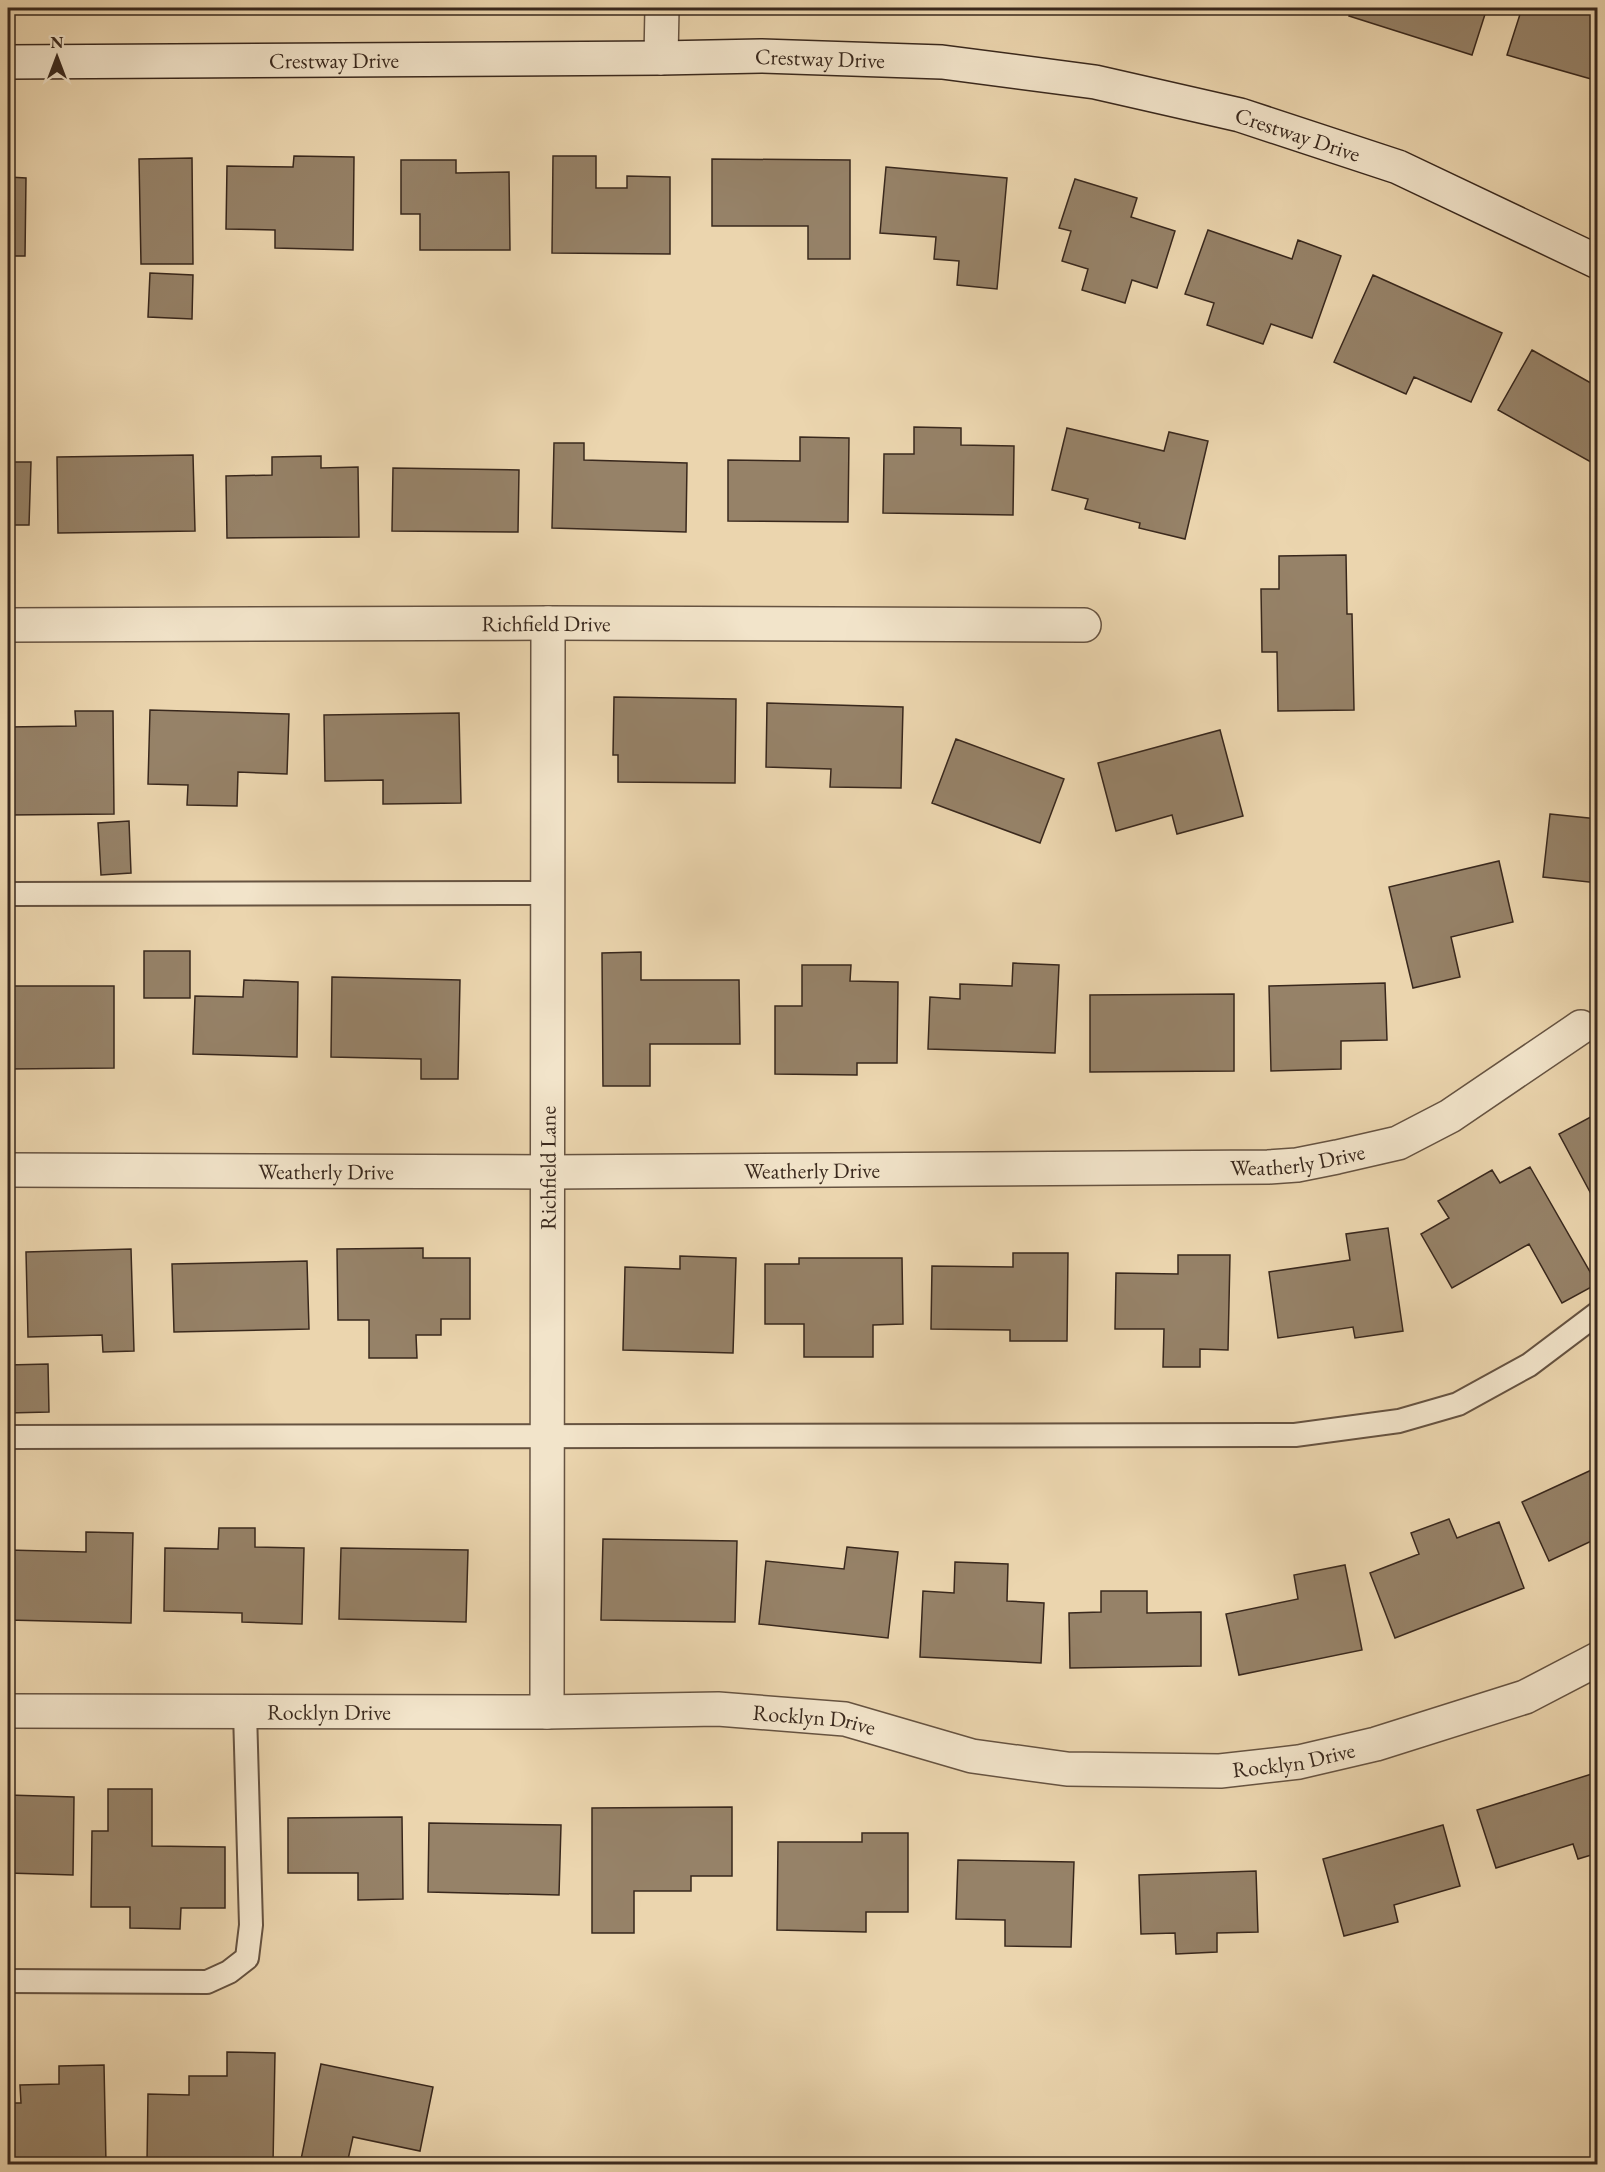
<svg xmlns="http://www.w3.org/2000/svg" width="1605" height="2172" font-family="'EB Garamond',serif">
  <rect width="100%" height="100%" fill="#ebd5ae"/>
  <filter id="stains"><feTurbulence type="fractalNoise" baseFrequency=".00333" numOctaves="4"/><feColorMatrix values="0 0 0 0 .2 0 0 0 0 .09 0 0 0 0 .02 0 0 0 .5 -.17"/></filter>
  <radialGradient id="worn" r=".72"><stop offset=".6" stop-color="#630" stop-opacity="0"/><stop offset="1" stop-color="#630" stop-opacity=".3"/></radialGradient>
  <!-- building -->
  <path fill="#968268" stroke="#39281d" stroke-width="1.5" d="M1352,8H1487L1472,55L1349,16Z
    M1522,8H1598V81L1507,55Z
    M294,156L354,157L353,250L275,248V230L226,229L227,166L293,167Z
    M553,156H596V188H627V176L670,177V254L552,253Z
    M192,158L193,264H141L139,159Z
    M712,159L850,160V259H808V226H712Z
    M401,160H456V173L509,172L510,250H420V214H401Z
    M886,167L1007,178L997,289L957,285L959,261L934,259L936,237L880,233Z
    M8,177L26,178L25,256H8Z
    M1075,179L1137,198L1131,217L1175,231L1157,288L1132,280L1125,303L1082,290L1088,269L1062,261L1071,231L1059,228Z
    M1208,230L1292,259L1298,240L1341,256L1312,338L1271,324L1263,344L1207,325L1214,303L1185,294Z
    M150,273L193,275L192,319L148,317Z
    M1373,275L1502,333L1471,402L1414,377L1406,394L1334,362Z
    M1532,350L1598,387V466L1498,410Z
    M914,427L961,428V445L1014,446L1013,515L883,513L884,454H914Z
    M1067,428L1164,451L1169,432L1208,441L1185,539L1139,528L1140,523L1085,509L1088,499L1052,490Z
    M800,437L849,438L848,522L728,521V460L800,461Z
    M554,443H584V460L687,463L686,532L552,528Z
    M193,455L195,531L58,533L57,457Z
    M321,456V468L358,467L359,537L227,538L226,476L272,475V457Z
    M8,462H31L29,525H8Z
    M393,468L519,470L518,532L392,531Z
    M1346,555L1347,614H1352L1354,710L1278,711L1277,652H1262L1261,589H1279V556Z
    M614,697L736,699L735,783L618,782V755H613Z
    M767,703L903,707L901,788L830,787L831,769L766,767Z
    M150,710L289,714L287,774L238,772L237,806L187,805L188,785L148,784Z
    M75,711H113L114,814L8,815V727L76,726Z
    M459,713L461,803L383,804V780L325,781L324,715Z
    M1220,730L1243,816L1177,834L1172,815L1116,831L1098,763Z
    M956,739L1064,779L1040,843L932,803Z
    M1550,814L1598,819V883L1543,877Z
    M129,821L131,873L101,875L98,823Z
    M1499,861L1513,922L1451,937L1460,977L1413,988L1389,887Z
    M144,951H190V998H144Z
    M641,952V980H739L740,1044H650V1086H603L602,953Z
    M1013,963L1059,965L1055,1053L928,1049L930,997L960,999V984L1012,986Z
    M802,965H851L850,981L898,982L897,1063H857V1075L775,1074V1006H802Z
    M332,977L460,980L458,1079H421V1059L331,1057Z
    M244,980L298,982L297,1057L193,1054L195,996L243,997Z
    M1385,983L1387,1040L1341,1041V1069L1271,1071L1269,986Z
    M8,986H114V1068L8,1069Z
    M1234,994V1071L1090,1072V995Z
    M1598,1113V1207L1559,1134Z
    M1530,1167L1597,1284L1562,1303L1529,1244L1452,1288L1421,1234L1449,1218L1438,1201L1492,1170L1500,1183Z
    M1388,1228L1403,1331L1355,1338L1353,1327L1278,1338L1269,1272L1350,1260L1346,1234Z
    M423,1248V1258H470V1319H441V1335H416L417,1358H369V1320H338L337,1249Z
    M131,1249L134,1351L103,1352L102,1335L28,1337L26,1252Z
    M1013,1253H1068L1067,1341H1010V1330L931,1329L932,1266L1013,1267Z
    M1178,1255H1230L1228,1350L1200,1349V1367H1163L1164,1329H1115L1116,1273L1178,1274Z
    M680,1256L736,1258L733,1353L623,1350L625,1267L680,1269Z
    M799,1258H902L903,1324L873,1325V1357H804V1324H765V1264H799Z
    M307,1261L309,1329L174,1332L172,1264Z
    M48,1364L49,1412L8,1413V1365Z
    M1598,1467V1538L1549,1561L1522,1502Z
    M1449,1519L1457,1538L1499,1522L1524,1588L1395,1638L1370,1573L1419,1554L1411,1533Z
    M219,1528H255V1547L304,1548L302,1624L242,1622V1613L164,1611L165,1548L218,1549Z
    M86,1532L133,1533L131,1623L8,1620V1550L86,1552Z
    M603,1539L737,1541L735,1622L601,1620Z
    M847,1547L898,1552L888,1638L759,1624L766,1561L844,1569Z
    M341,1548L468,1550L466,1622L339,1619Z
    M955,1562L1008,1564L1007,1601L1044,1603L1041,1663L920,1657L923,1591L954,1593Z
    M1345,1565L1362,1650L1239,1675L1226,1614L1298,1599L1294,1575Z
    M1101,1591H1147V1613L1201,1612V1666L1070,1668L1069,1613L1101,1612Z
    M1598,1772V1853L1578,1859L1573,1844L1496,1868L1477,1810Z
    M108,1789H152V1846L225,1847V1908H181L180,1929L130,1928V1907H91L92,1831H108Z
    M8,1795L74,1797L73,1875L8,1873Z
    M732,1807V1876H691V1891H634V1933H592V1808Z
    M402,1817L403,1899L358,1900V1873H288V1818Z
    M429,1823L561,1825L559,1895L428,1892Z
    M1443,1825L1460,1886L1394,1905L1398,1922L1344,1936L1323,1859Z
    M862,1833H908V1912H866V1932L777,1930L778,1842H862Z
    M958,1860L1074,1862L1071,1947L1005,1946V1920L956,1919Z
    M1256,1871L1258,1932L1217,1933V1952L1176,1954L1175,1933L1141,1934L1139,1875Z
    M227,2052L275,2053L273,2164L147,2162L148,2094L189,2095V2076H227Z
    M321,2064L433,2087L420,2151L353,2137L347,2164H300Z
    M104,2065L106,2164H8V2103H21L20,2085L59,2084V2066Z"/>
  <g fill="none" stroke-linecap="round" stroke-linejoin="round">
    <!-- lane casing -->
    <g stroke="#665341" stroke-width="26">
      <path id="lane" d="M8,894L547,893
        M8,1437L1295,1435L1399,1421L1458,1404L1529,1365L1598,1313
        M8,1981L207,1982L229,1972L247,1958L251,1925L245,1712"/>
    </g>
    <!-- street casing -->
    <g stroke="#665341" stroke-width="36">
      <g id="street">
        <path d="M661,58L662,8"/>
        <path id="s1" d="M8,625L548,623L1084,625"/>
        <path id="s2" d="M8,1170L548,1172L1268,1167L1297,1165L1337,1157L1398,1143L1450,1116L1581,1027"/>
        <path id="s3" d="M8,1711L547,1712L718,1709L845,1719L972,1756L1067,1769L1220,1771L1299,1762L1376,1744L1525,1697L1598,1659"/>
        <path id="s4" d="M547,1712L548,623"/>
      </g>
    </g>
    <!-- secondary casing -->
    <g stroke="#39281d" stroke-width="36">
      <g id="secondary">
        <path id="s5" d="M8,62L661,58L761,56L942,62L1095,82L1240,115L1398,167L1598,262"/>
      </g>
    </g>
    <!-- lane -->
    <use href="#lane" stroke="#f2e4ca" stroke-width="22"/>
    <!-- street -->
    <use href="#street" stroke="#f2e4ca" stroke-width="33"/>
    <!-- secondary -->
    <use href="#secondary" stroke="#f2e4ca" stroke-width="33"/>
  </g>
  <g text-anchor="middle" stroke-width="6" stroke-linejoin="round" paint-order="stroke">
    <!-- street labels -->
    <g font-size="22" fill="#39281d" stroke="#f2e4ca">
      <text dy="8" stroke="none"><textPath href="#s5" startOffset="812">Crestway Drive</textPath></text>
      <text dy="8" stroke="none"><textPath href="#s5" startOffset="326">Crestway Drive</textPath></text>
      <text dy="8" stroke="none"><textPath href="#s5" startOffset="1298">Crestway Drive</textPath></text>
      <text dy="8" stroke="none"><textPath href="#s1" startOffset="538">Richfield Drive</textPath></text>
      <text dy="8" stroke="none"><textPath href="#s2" startOffset="1290">Weatherly Drive</textPath></text>
      <text dy="8" stroke="none"><textPath href="#s4" startOffset="544">Richfield Lane</textPath></text>
      <text dy="8" stroke="none"><textPath href="#s2" startOffset="804">Weatherly Drive</textPath></text>
      <text dy="8" stroke="none"><textPath href="#s2" startOffset="318">Weatherly Drive</textPath></text>
      <text dy="8" stroke="none"><textPath href="#s3" startOffset="321">Rocklyn Drive</textPath></text>
      <text dy="8" stroke="none"><textPath href="#s3" startOffset="807">Rocklyn Drive</textPath></text>
      <text dy="8" stroke="none"><textPath href="#s3" startOffset="1293">Rocklyn Drive</textPath></text>
    </g>
  </g>
  <!-- margin -->
  <rect width="1605" height="2172" fill="none" stroke="#ebd5ae" stroke-width="30"/>
  <rect x="9" y="9" width="1587" height="2154" fill="none" stroke="#39281d" stroke-width="3"/>
  <rect x="15" y="15" width="1575" height="2142" fill="none" stroke="#39281d" stroke-width="1.5"/>
  <!-- north arrow -->
  <g transform="translate(57 57)" stroke="#f2e4ca" stroke-width="4.5" paint-order="stroke">
  <path d="M0-4.5L10 22L0 15L-10 22Z" fill="#39281d"/>
  <text y="-9" font-size="16" font-weight="bold" text-anchor="middle" fill="#39281d">N</text>
  </g>
  <rect width="100%" height="100%" filter="url(#stains)"/>
  <rect width="100%" height="100%" fill="url(#worn)"/>
</svg>
